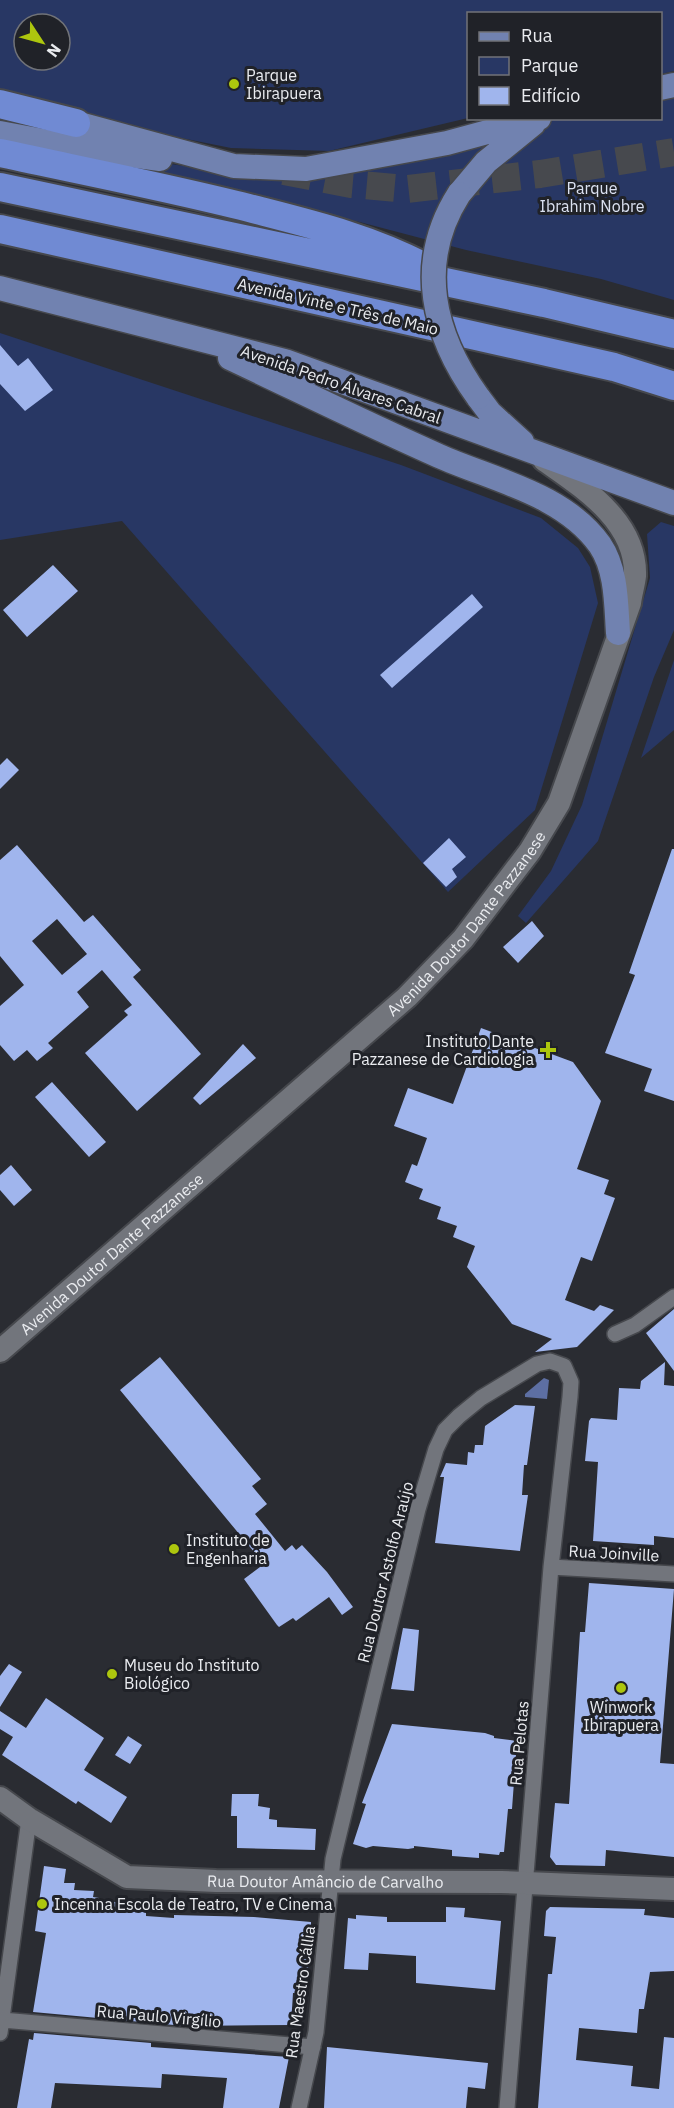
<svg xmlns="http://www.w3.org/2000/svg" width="674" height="2108" font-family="'IBM Plex Sans',sans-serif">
  <rect width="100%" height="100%" fill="#2a2c32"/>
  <!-- green -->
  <path fill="#283764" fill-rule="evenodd" d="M0,0H674V71L661,74L660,14H468V118L329,151L231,148L82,118L0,94ZM24,24H60V60H24Z
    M674,89V300L601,279L466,250L207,182L73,159L75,149L267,179L433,149L552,119L660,118L661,92Z
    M0,333L401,465L541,518L578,548L590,567L598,603L535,810L448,892L122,521L0,540Z
    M661,522L674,526V630L654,677L598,841L526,923L518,916L551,871L582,805L650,578L647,534Z
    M674,660V730L641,758Z"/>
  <!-- water -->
  <path fill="#5d6fa3" d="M544,1378L549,1380L547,1399L525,1397V1394Z"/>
  <!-- building -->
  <path fill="#a0b5ed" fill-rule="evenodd" d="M0,345L18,366L28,358L53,390L25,411L0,384Z
    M53,565L78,591L27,637L3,610Z
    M472,594L483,607L392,688L380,675Z
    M7,758L19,770L0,789V765Z
    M449,838L466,857L452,869L457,877L446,887L423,863Z
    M17,845L84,922L93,915L141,970L133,977L201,1054L137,1111L85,1053L128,1015L124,1011L132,1005L102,970L77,992L89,1007L48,1043L53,1048L37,1061L27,1050L14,1061L0,1045V1006L24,985L0,956V860ZM57,919L87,954L62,975L32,941Z
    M672,849H674V1101L644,1091L652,1069L605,1053L635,975L629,973Z
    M532,921L544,936L518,963L503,947Z
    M481,1028L573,1062L601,1101L577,1169L609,1180L604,1194L615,1198L592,1261L581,1257L565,1300L594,1311L600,1305L614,1310L577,1347L535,1352L552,1339L512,1324L467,1267L475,1246L453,1237L457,1226L437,1219L441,1207L419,1199L423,1189L405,1182L412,1164L417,1166L427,1138L394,1126L408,1088L453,1104Z
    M243,1044L256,1058L200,1105L193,1098Z
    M52,1082L106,1142L89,1157L35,1097Z
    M11,1165L32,1190L14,1206L0,1190V1175Z
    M674,1309V1371L646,1333Z
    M160,1357L261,1479L252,1486L267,1504L255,1514L285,1551L292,1545L296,1550L302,1545L327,1572L353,1607L342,1615L329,1597L296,1621L293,1618L279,1627L277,1625L244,1579L264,1564L120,1390Z
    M665,1362L664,1385L674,1386V1538L654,1536V1545L593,1541L598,1462L585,1461L589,1421L591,1418L617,1420L619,1388L640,1389L641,1381Z
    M515,1405L535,1406L527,1465H524L522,1495H528L520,1551L435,1543L444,1477H440L446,1463L467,1465L468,1452L474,1453L475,1445H483L485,1426Z
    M589,1583L674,1589L660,1763L674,1764V1857L606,1850L605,1866L556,1865L550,1857L555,1803L569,1804L580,1632H585Z
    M403,1628L419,1630L414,1691L391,1689Z
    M9,1664L22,1672L0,1707V1676Z
    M46,1698L104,1738L84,1770L127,1797L111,1823L78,1801L76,1804L2,1755L13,1737L0,1729V1711L26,1728Z
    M392,1724L485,1733L494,1736V1738L517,1741L512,1809H508L504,1852H500L499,1855L479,1853V1858L452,1856V1850L414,1846V1848L408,1849L373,1846L366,1848L353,1844L366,1804L362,1803Z
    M128,1736L142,1745L130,1764L115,1755Z
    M232,1794H259L258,1806L270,1808L269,1819L277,1820V1827L316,1829L315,1850L237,1848V1816H231Z
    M44,1866L66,1869L64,1883H75L74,1890L94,1891L93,1897L99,1898V1901L116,1902L115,1911L146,1912V1916L174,1918V1915L254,1917L311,1922V1950L305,1986L304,1994L293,1993L291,2025L185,2026L33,2012L46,1933L35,1931Z
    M446,1907L465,1908L464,1917L501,1921L495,1990L416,1983V1956L369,1953L368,1970L344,1969L348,1918L356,1919V1915L387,1917V1922H446Z
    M550,1907L645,1909L644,1915L674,1918V1971L650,1972L644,2009H639L637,2033L579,2028L576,2060L633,2066L631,2086L659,2089L664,2037L674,2038V2108H538L548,1974H552L556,1937L544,1936L546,1911Z
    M34,2033L151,2043V2047L289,2057L279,2108H223L227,2078L162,2074L161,2088L55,2083L51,2108H17L29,2039L33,2040Z
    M327,2047L488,2063L485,2089L468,2087L466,2108H324Z"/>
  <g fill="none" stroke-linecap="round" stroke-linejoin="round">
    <!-- highway-tunnel -->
    <path stroke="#47494e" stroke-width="28" stroke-dasharray="28 14" stroke-linecap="butt" d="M284,171L351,184L407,189L540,174L674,152"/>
    <!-- street casing -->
    <g stroke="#46484d" stroke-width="18">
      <path id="street" d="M615,1334L635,1325L674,1297
        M551,1567L674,1574
        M2,2020L313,2047
        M0,2033L29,1819
        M299,2108L316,2032L333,1859L418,1509L436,1449L445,1430L459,1416L481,1398L537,1364L550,1361L564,1366L571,1382L570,1397L551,1567L507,2108"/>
    </g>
    <!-- secondary casing -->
    <g stroke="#46484d" stroke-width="26">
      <g id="secondary">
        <path id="s1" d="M0,1351L407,997L463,939L530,851L559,803L630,603C631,594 634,585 635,576C637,521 582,487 544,460"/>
        <path id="s2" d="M0,1798L29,1819L127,1877L216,1881L501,1882L674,1889"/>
      </g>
    </g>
    <!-- primary casing -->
    <g stroke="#46484d" stroke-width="27">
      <path id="primary" d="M660,88L674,85
        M76,123L234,166L306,169L447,143L539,118
        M0,133L86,149L160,159
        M459,194L486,162L533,124
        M0,288L285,361L674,503
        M230,358C300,391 369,425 439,456C493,480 564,494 600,545C617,570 616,605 618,633
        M478,397L490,413L522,442"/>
    </g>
    <!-- highway casing -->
    <g stroke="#46484d" stroke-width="32">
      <path id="highway" d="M0,104L76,123
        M0,153C83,171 166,187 249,208C311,224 367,237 425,267
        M0,187L544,303L674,334
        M0,229L614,367L674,386"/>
    </g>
    <!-- street -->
    <use href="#street" stroke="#72757c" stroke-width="15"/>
    <!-- secondary -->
    <use href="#secondary" stroke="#72757c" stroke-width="22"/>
    <!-- primary -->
    <use href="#primary" stroke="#7182b0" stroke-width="24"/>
    <!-- highway -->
    <use href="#highway" stroke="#708ad3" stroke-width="28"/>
    <!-- primary-bridge casing -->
    <g stroke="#46484d" stroke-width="27" stroke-linecap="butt">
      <path id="primary-bridge" d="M459,194C415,263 433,335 478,397"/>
    </g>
    <!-- primary-bridge -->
    <use href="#primary-bridge" stroke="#7182b0" stroke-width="24"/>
  </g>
  <!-- markers -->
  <g fill="#adc60e" stroke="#202228" stroke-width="2">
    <circle cx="234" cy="84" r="6"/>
    <path d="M545 1041h6v6h6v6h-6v6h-6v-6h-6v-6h6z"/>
    <circle cx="174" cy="1549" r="6"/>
    <circle cx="112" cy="1674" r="6"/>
    <circle cx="621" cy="1688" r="6"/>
    <circle cx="42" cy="1904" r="6"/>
  </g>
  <g text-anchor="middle" stroke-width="6" stroke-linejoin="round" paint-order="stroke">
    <!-- poi labels -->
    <g font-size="16" fill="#eaecf0" stroke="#202228" text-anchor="start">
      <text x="246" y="81">Parque<tspan x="246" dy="18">Ibirapuera</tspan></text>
      <text x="534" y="1047" text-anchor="end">Instituto Dante<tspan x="534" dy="18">Pazzanese de Cardiologia</tspan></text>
      <text x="186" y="1546">Instituto de<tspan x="186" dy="18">Engenharia</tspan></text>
      <text x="124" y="1671">Museu do Instituto<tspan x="124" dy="18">Biológico</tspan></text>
      <text x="621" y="1713" text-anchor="middle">Winwork<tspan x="621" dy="18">Ibirapuera</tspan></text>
      <text x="54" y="1910">Incenna Escola de Teatro, TV e Cinema</text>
    </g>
    <!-- park labels -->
    <g font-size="16" fill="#dce2f2" stroke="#202228">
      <text x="592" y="194">Parque<tspan x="592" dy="18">Ibrahim Nobre</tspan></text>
    </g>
    <!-- street labels -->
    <g font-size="16" fill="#eaecf0" stroke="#202228">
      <text transform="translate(338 306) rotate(13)" y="6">Avenida Vinte e Três de Maio</text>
      <text transform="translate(341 384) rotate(19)" y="6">Avenida Pedro Álvares Cabral</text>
      <text dy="6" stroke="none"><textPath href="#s1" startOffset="634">Avenida Doutor Dante Pazzanese</textPath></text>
      <text dy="6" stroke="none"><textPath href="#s1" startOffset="148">Avenida Doutor Dante Pazzanese</textPath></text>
      <text transform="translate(614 1553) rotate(3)" y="6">Rua Joinville</text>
      <text transform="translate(385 1572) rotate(-76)" y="6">Rua Doutor Astolfo Araújo</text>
      <text transform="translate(519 1743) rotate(-85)" y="6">Rua Pelotas</text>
      <text dy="6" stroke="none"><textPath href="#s2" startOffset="348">Rua Doutor Amâncio de Carvalho</textPath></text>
      <text transform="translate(300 1992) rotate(-82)" y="6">Rua Maestro Cállia</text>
      <text transform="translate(159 2016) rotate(5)" y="6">Rua Paulo Virgílio</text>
    </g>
  </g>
  <!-- legend -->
  <rect x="467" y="12" width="195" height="108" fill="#202228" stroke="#717378" stroke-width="1.5"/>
  <rect x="479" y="32" width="30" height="9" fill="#7182b0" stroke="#717378" stroke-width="1.5"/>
  <text x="521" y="42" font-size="18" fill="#eaecf0">Rua</text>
  <rect x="479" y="57" width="30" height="18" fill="#283764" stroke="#717378" stroke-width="1.5"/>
  <text x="521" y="72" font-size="18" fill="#eaecf0">Parque</text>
  <rect x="479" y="87" width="30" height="18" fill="#a0b5ed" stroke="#717378" stroke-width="1.5"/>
  <text x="521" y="102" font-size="18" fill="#eaecf0">Edifício</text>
  <!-- north arrow -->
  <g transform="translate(42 42) rotate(126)"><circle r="28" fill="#202228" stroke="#717378" stroke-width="1.5"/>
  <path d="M0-4.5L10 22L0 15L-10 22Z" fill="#adc60e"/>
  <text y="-9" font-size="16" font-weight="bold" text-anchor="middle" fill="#eaecf0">N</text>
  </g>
</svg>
